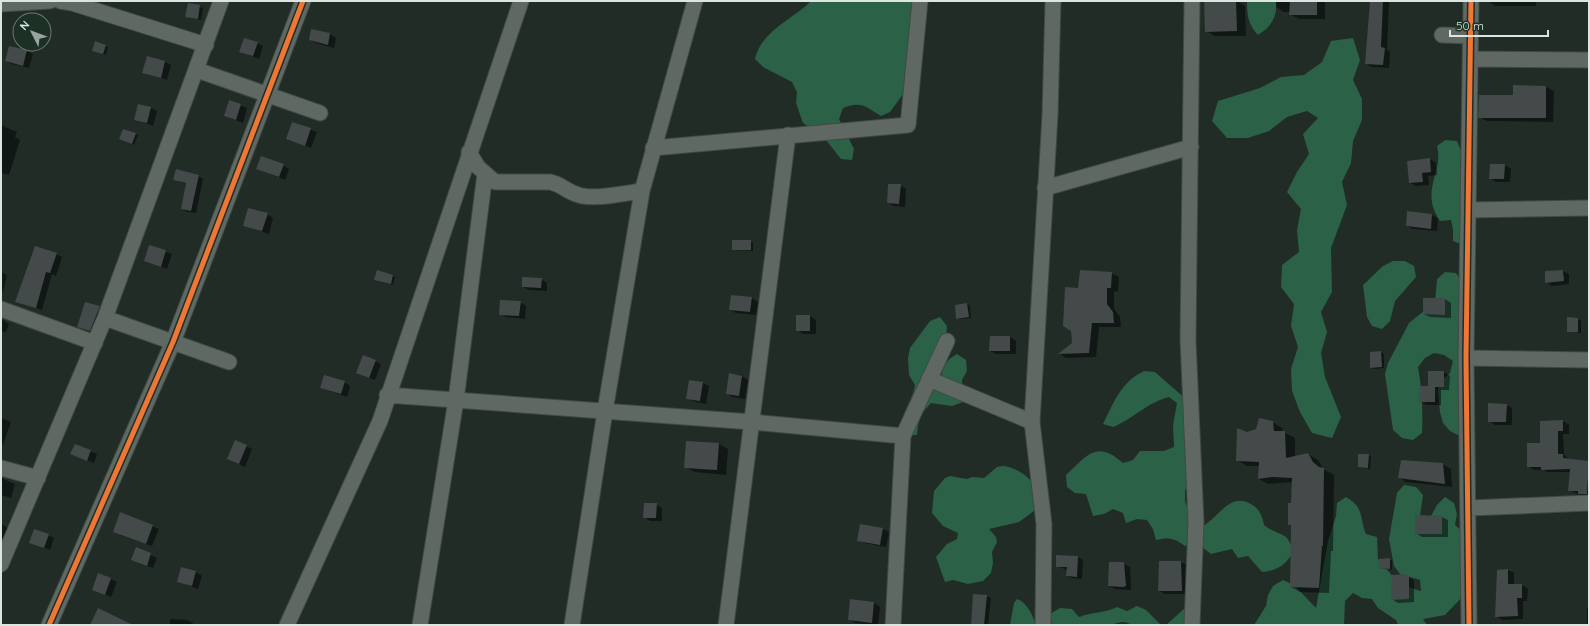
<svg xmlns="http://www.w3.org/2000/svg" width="1590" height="626" font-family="Quicksand,sans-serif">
  <rect width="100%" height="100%" fill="#212c26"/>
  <!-- forest -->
  <path fill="#2b6147" d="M811,1H926L909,86L890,112L881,116C865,106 861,101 843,108L839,119L854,149L852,160L841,159L822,135L803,123L796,103L797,92L792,82L763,67L755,59C761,31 792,20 811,1Z
    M1247,1H1276C1278,16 1271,27 1258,35C1248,24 1247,16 1247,1Z
    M1353,38L1360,60L1353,80L1362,99V120L1353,141L1351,163L1342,182L1347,205L1331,248L1332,292L1321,312L1327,332L1321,353L1325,377L1341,417L1332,438L1312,433L1300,412L1292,391L1291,369L1298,347L1291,326L1294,304L1281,287L1282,265L1299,252L1297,230L1301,209L1287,192L1297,172L1309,154L1303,134L1318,118L1307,111L1287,117L1269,131L1248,138H1227L1212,121L1218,101L1260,88L1281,77L1304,75L1322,62L1331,41Z
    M1445,140L1457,141L1461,151L1460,184L1469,214L1463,245L1453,241V230L1451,220L1440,221C1419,190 1444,173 1437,146Z
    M1393,261H1405L1414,266L1416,277L1395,301L1390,321L1382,329L1372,326L1367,317L1363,285L1383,266Z
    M1445,272L1456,273L1462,282L1460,436L1450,431L1443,423L1440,412L1438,390L1442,380L1450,373L1453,361L1444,355L1434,353L1425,358L1418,367C1422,388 1423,413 1422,433L1413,440L1402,438L1393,430L1385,374L1388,363L1409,323L1435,302L1437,279Z
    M940,317L947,326L945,348L932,367L941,379C942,366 946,360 957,354L966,360L967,371L962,380L963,402L952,406L931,403C921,413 918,421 917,435H905C898,411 911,407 915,385L909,375L908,358L910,348L930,321Z
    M1144,371L1155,372L1187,400L1185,452L1191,461L1193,472L1185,491V501L1189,512L1199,528C1218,520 1228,493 1249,503C1259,508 1262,515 1264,525C1279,537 1288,530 1293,552C1286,565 1277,571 1262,572L1248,556L1238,558L1232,549L1211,554L1194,541L1185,546C1175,538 1168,537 1156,540L1153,529L1147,520L1137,519L1126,523L1123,513L1113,509L1104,514L1093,516L1086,494L1075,493L1067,487L1066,475C1087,456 1096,439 1123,463L1133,460L1140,451H1164L1174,447L1173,425L1177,403L1169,397C1148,402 1133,419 1113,427L1103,424C1114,402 1121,382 1144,371Z
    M1003,466C1016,467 1033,478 1038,492C1039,496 1038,504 1038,508L1019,522L989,529L996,537L997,542L992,552L993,563L991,573L983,581L968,584L953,580L945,582L936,557L947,544L957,539L958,533L943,526L932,513L934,491L945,478L950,476L967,479L972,477L984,478L997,467Z
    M1404,485L1416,487L1423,495L1420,516L1426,525L1437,505L1445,497L1454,503L1457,514L1455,525L1463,532L1470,552L1477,562L1476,573L1467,592L1445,615L1423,619L1427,625H1398L1396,620L1378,608L1372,599L1362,598L1353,593L1345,601L1344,625H1254L1266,606L1268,595L1273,586L1283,580L1294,585L1316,608L1328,541L1336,516L1337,503L1346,497C1365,508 1359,517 1366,534L1377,537L1378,559L1400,585L1421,591L1420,580L1400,574L1394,566L1389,539L1397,493Z
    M1017,599C1027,602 1033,616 1036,625H1010L1014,603Z
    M1196,605L1201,608L1198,625H1166L1185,608Z
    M1137,606L1146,610L1161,625H1131C1126,620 1118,622 1112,625H1052L1050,614L1060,608L1072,609L1079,617C1091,612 1105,613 1117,607L1127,611Z"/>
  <!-- shadow -->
  <path fill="#0007" d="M1205,1H1237L1245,6L1246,36H1215L1206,31Z
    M1276,1H1325V19H1299L1290,14V12H1284L1276,7Z
    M1370,1L1389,2L1387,50L1390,52L1389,68L1372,67L1366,64Z
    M1490,1H1536V6H1496L1490,3Z
    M189,4L203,8L201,20L187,17Z
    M312,30L330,34L336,38L334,48L316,43L310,40Z
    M257,43L263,46L259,59L241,51Z
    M106,46L108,47L106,55L96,52Z
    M27,51L33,54L29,68L12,64L6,61Z
    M165,62L171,65L167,80L144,72Z
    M1514,86L1546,87L1554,91L1553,122L1487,121L1479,117L1514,96Z
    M229,101L247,108L243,123L225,116Z
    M151,108L157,111L153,126L135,119Z
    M293,123L317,132L311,148L287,139Z
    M1,125L17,132L15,137L20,140L9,175L1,173Z
    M135,134L138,135L134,145L123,140Z
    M1430,159L1436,163L1437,175L1428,176L1429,185L1416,186L1410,183Z
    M283,165L289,169L285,180L258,169Z
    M1505,165L1511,169L1510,182H1496L1490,178Z
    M199,176L203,179L196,213L187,212L182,209L187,184L174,180Z
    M900,185L906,189L905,207L894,206L888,203Z
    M1408,212L1432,215L1438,218L1437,231L1413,229L1407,226Z
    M267,214L273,218L269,234L244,225Z
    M750,241L753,243V251L733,250Z
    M150,246L172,254L167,269L145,261Z
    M56,254L62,257L56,276L52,274L42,310L16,301Z
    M1563,271L1569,274V284L1552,286L1546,282Z
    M1,272L7,275L3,292H1Z
    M1111,273L1119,277L1118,291L1114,292V309L1120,317L1121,327H1099L1096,357L1066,358L1060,354L1073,344L1079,289Z
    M393,276L395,277L393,285L375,280Z
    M541,279L547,283V291L529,290L523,287Z
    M732,296L752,298L758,302L756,315L736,313L730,310Z
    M1424,299H1445L1451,303V318L1430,317L1424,314Z
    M520,302L526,306L525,319L506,317L500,314Z
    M967,304L970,306L971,318L960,319L957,318Z
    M99,307L105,311L96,334L79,327Z
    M810,316L816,320V334H803L797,330Z
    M1568,318L1581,320V333L1568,331Z
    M1,319L9,324L6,332L1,331Z
    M991,337H1010L1016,341V354H996L990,351Z
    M1381,352L1384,354V368L1374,369L1371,367V353Z
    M375,361L381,364L375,380L363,376Z
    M1444,372L1450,376L1449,390H1441V405H1426L1420,401L1429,388Z
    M730,375L742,376L748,380L745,399L733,397L727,393Z
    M690,381L703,383L709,386L706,404L693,401L687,398Z
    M344,382L350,386L347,397L321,388Z
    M1506,405L1512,408V425H1495L1489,421Z
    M1,418L11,422L3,445L1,444Z
    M1563,421L1569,425V434H1563L1564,455L1569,459L1589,462V497H1584L1569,490L1571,472H1548L1543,470H1534L1528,466L1541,443Z
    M1272,422L1282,428L1283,432L1295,438V457L1308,454L1318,460L1323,469L1334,475L1333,551H1331L1329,593L1300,592L1291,587L1292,526L1289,524L1293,482L1268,484L1259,479V466H1247L1237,460L1246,434Z
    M687,442L719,444L728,449L726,475L695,472L685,467Z
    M75,445L97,454L94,463L72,454Z
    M246,446L252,449L245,467L228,459Z
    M1368,455L1371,456L1370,469L1359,467Z
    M1401,461L1444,465L1451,469L1452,487L1406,482L1399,477Z
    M1,478L15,484L11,498L1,495Z
    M656,504L662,508V521H650L644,517Z
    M121,514L159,529L152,546L120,535Z
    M1442,517L1448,520V537H1422L1416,533Z
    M1,524L8,528L1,544Z
    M861,525L883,529L889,532L886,547L864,543L858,540Z
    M48,535L54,538L50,550L31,542Z
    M137,549L157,558L153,568L138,563Z
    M1078,557L1083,560L1082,579L1072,578L1067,576V570L1057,566Z
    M1389,559L1392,561V570L1380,568Z
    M1181,562L1187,565L1188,594H1165L1159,591Z
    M1124,564L1130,567L1131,589L1130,590L1115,589L1109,586Z
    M1508,570L1514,573V585H1522L1528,589L1527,601H1523V619L1502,620L1496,616Z
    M196,572L202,576L198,589L178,581Z
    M99,574L117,582L111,597L99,592Z
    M1404,575L1414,580V602L1398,603L1392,599Z
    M987,596L991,598L988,625H972Z
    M874,603L880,607L878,625L855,623L849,619Z
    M1587,608H1589V625H1587Z
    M170,619L187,620L193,623L192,625H170Z"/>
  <!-- building -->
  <path fill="#44494a" d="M1204,1H1236L1237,31L1205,32Z
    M1290,1H1317V15H1289Z
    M1370,1H1383L1381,47L1385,48L1383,65L1365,64Z
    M188,3L200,5L198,19L185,17Z
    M311,29L330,33L328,45L309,40Z
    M244,38L258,42L253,56L239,52Z
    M95,41L106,45L103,54L92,51Z
    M9,46L27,50L23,66L5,61Z
    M147,56L165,61L161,78L142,73Z
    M1513,85L1546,86V118H1478L1479,95H1513Z
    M229,100L241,104L236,120L224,116Z
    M138,104L151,107L147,123L134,120Z
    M292,122L311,128L305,146L286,139Z
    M123,129L136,133L132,144L119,139Z
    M261,156L284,164L279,177L256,169Z
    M1430,158L1431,172L1422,173L1423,182L1409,183L1407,161Z
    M1490,164H1505L1504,179H1489Z
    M176,169L199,175L191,211L181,209L186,183L173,180Z
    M888,184H901L899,204L887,203Z
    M248,208L268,213L262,231L243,226Z
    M1407,211L1432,214L1431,229L1406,226Z
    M732,240H751V250H732Z
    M149,245L166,250L161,267L144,261Z
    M35,246L57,253L50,273L46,272L36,308L15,302Z
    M377,270L393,275L391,284L374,280Z
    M1080,270L1112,272L1111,288H1107V304L1113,312L1114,323H1092L1089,353L1058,354L1072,343L1071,331L1063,326L1065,287L1078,288Z
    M1563,270L1564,281L1545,283V271Z
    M522,277L542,278L541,288L522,287Z
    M731,295L752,297L750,312L729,310Z
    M1423,298H1445V315L1423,314Z
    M500,300L521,301L519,316L499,315Z
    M85,302L100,306L90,331L77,327Z
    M967,303L969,317L956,319L955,305Z
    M796,315H810V331H796Z
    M1567,317L1578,318V332H1567Z
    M990,336H1010V351H989Z
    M1381,351L1382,367L1370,368V352Z
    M363,355L376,360L369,378L356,373Z
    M1428,371H1444V387H1435V402H1419L1420,386H1428Z
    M729,373L742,376L739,396L726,394Z
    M324,375L345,381L341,394L320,388Z
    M689,380L703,382L700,401L686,399Z
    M1488,403L1507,404L1506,422H1488Z
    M1259,418L1273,421L1274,431H1285L1286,458L1308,453L1313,462L1319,467L1324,468L1323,546H1322L1319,588L1290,587L1291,525H1288V503H1291L1292,478L1272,477L1258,479L1259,462L1236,461L1237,428L1247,432L1256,429Z
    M1563,420V431H1558V454H1563V458L1589,461L1587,494H1578V491H1568L1570,469L1541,470V467H1527V443H1540V421Z
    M235,440L247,445L239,464L227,459Z
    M686,441L719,443L717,470L684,468Z
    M75,444L91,450L87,461L70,454Z
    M1358,454H1369L1368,468L1358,467Z
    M1401,460L1443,463L1445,484L1398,478Z
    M644,503H657L656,518H643Z
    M120,512L153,525L146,544L113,532Z
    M1415,515L1442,516V534H1415Z
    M860,524L883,528L880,545L857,541Z
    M34,529L49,534L44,548L29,543Z
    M136,547L151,553L147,566L131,560Z
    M1056,555L1078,556L1077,577L1066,576L1067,567H1056Z
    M1390,558V569L1379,568V559Z
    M1159,561H1181L1182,591H1158Z
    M1109,562H1124L1126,586L1123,587L1108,586Z
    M181,567L196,571L192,586L177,582Z
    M1508,569V584H1522V598H1517L1518,616L1495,617L1497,570Z
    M98,573L111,578L105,595L92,590Z
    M1405,574V576H1409V599L1391,600L1392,575Z
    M973,594L987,595L984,625H971Z
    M850,599L874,602L872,623L848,620Z
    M98,608L133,625H90Z"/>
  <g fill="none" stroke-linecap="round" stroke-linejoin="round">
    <!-- minor casing -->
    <g stroke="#404a45" stroke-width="17">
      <path id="minor" d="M60,1L72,3L206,45
        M1,4L50,1
        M1442,35L1470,36
        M1470,59L1589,60
        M197,70L320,113
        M653,148L908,125L920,1
        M469,152L478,167L495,182H550C561,184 566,191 576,194C591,201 624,193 642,191
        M1045,188L1191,147
        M1468,210L1589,208
        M1,309L95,343
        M105,318L229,362
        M1466,358L1589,360
        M929,379L1032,422
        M387,395L752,422L903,436
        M1,468L38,478
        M1469,508L1589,503
        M1,564L105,318L221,1
        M49,625L173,342L303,1
        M287,625L380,421L521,1
        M420,625L456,400L485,174
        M572,625L605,411L642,191L695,1
        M726,625L788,135
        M893,625L903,436L947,341
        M1043,625L1044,524L1032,422L1050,115L1053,1
        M1192,625L1196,522L1188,340L1192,1
        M1469,625L1466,358L1471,1"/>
    </g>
    <!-- minor -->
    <use href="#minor" stroke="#606863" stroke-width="15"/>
    <!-- cycleway casing -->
    <g stroke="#1d3026" stroke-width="8">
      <path id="cycleway" d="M49,625L173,342L303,1
        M1469,625L1466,358L1471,1"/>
    </g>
    <!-- cycleway -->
    <use href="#cycleway" stroke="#f07635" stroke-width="5"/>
  </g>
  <!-- border -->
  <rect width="1590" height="626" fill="none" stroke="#dae6df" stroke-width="4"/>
  <!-- north arrow -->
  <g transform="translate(32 32) rotate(312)"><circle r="19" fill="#1d3026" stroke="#697970"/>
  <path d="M0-3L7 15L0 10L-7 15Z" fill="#99a59e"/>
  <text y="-6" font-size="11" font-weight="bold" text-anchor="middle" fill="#dae6df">N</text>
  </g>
  <!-- scale -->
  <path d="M1450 30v6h98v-6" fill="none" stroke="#dae6df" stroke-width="2"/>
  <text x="1456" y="30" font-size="12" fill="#dae6df" stroke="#1d3026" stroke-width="3" paint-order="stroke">50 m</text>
</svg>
